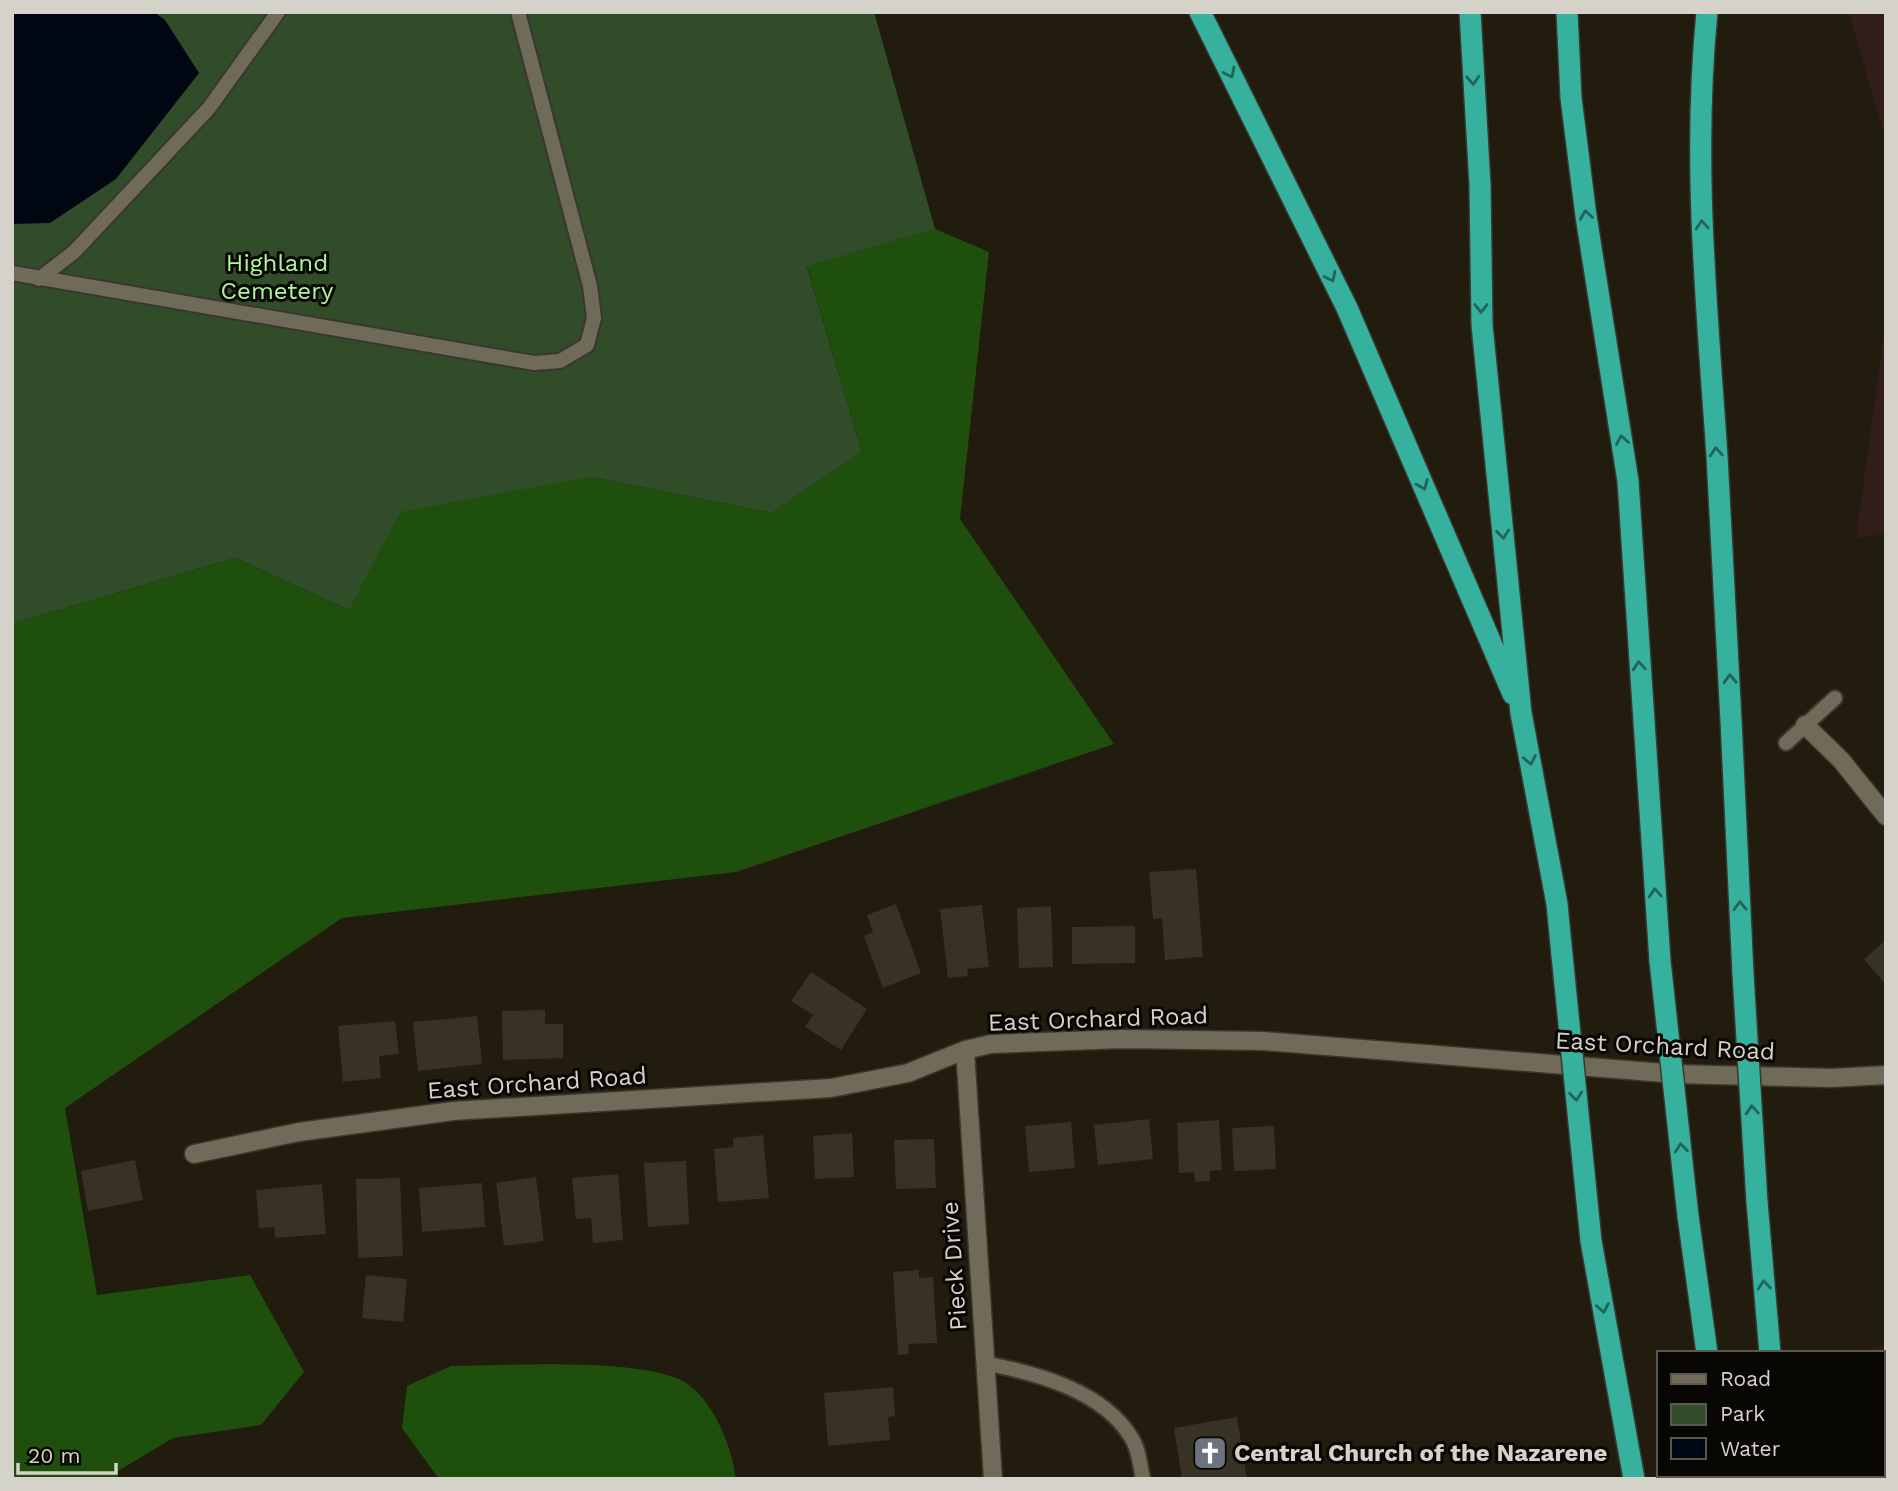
<svg xmlns="http://www.w3.org/2000/svg" width="1898" height="1491" font-family="'Work Sans',sans-serif">
  <rect width="100%" height="100%" fill="#211c0e"/>
  <!-- commercial -->
  <path fill="#311e1a" d="M1849,12H1886V140L1860,52Z
    M1886,319V534L1856,538Z
    M1886,1347V1479H1879V1475H1882V1353H1868V1349Z"/>
  <!-- green -->
  <path fill="#304c28" d="M12,12H874L935,229L807,267L862,452L772,513L590,477L349,610L235,558L12,624Z"/>
  <!-- forest -->
  <path fill="#1e4f0c" d="M935,229L989,252L960,519L1114,744L736,872L342,918L65,1108L97,1295L250,1275L304,1372L261,1425L173,1438L118,1471V1479H12V624L235,558L349,610L400,512L590,477L772,513L862,452L807,266Z
    M451,1366C502,1366 651,1356 689,1385C715,1405 732,1447 736,1479H439L402,1428L407,1386Z"/>
  <!-- water -->
  <path fill="#000612" d="M12,12H154L165,20L199,73L116,179L50,223L12,224Z"/>
  <!-- building -->
  <path fill="#373223" d="M1196,869L1203,957L1165,960L1162,918L1153,919L1149,872Z
    M896,904L921,973L883,988L864,936L873,932L867,915Z
    M982,905L989,967L967,969L968,976L948,978L940,909Z
    M1051,906L1053,967L1019,968L1017,908Z
    M1135,926V963L1072,964V927Z
    M1886,940V985L1864,959Z
    M811,972L867,1009L841,1050L805,1027L813,1015L791,1001Z
    M545,1010V1024H563V1058L503,1060L502,1011Z
    M477,1016L482,1064L418,1071L413,1022Z
    M395,1021L399,1054L379,1056L381,1078L343,1082L338,1026Z
    M1149,1119L1153,1159L1098,1165L1094,1125Z
    M1219,1120L1222,1170L1210,1171V1181L1195,1182L1194,1172L1179,1173L1177,1123Z
    M1071,1122L1075,1168L1029,1172L1025,1126Z
    M1274,1126L1276,1169L1234,1171L1232,1128Z
    M852,1133L854,1177L815,1179L813,1136Z
    M763,1135L769,1198L718,1202L714,1149L733,1147V1138Z
    M934,1139L936,1188L896,1189L894,1140Z
    M135,1160L143,1200L88,1211L81,1171Z
    M686,1161L689,1224L648,1227L644,1163Z
    M618,1174L623,1240L593,1243L591,1218L576,1219L572,1178Z
    M536,1177L544,1241L504,1246L496,1183Z
    M400,1178L403,1256L358,1258L356,1179Z
    M482,1183L485,1227L422,1232L419,1188Z
    M322,1184L326,1234L275,1238L274,1227L259,1228L256,1190Z
    M919,1270V1278L933,1277L937,1343L908,1344L909,1354L898,1355L893,1272Z
    M366,1275L407,1279L403,1322L362,1318Z
    M893,1387L895,1416L888,1417L890,1440L828,1446L824,1393Z
    M1237,1417L1247,1479H1182L1174,1428Z"/>
  <g fill="none" stroke-linecap="round" stroke-linejoin="round">
    <!-- lane casing -->
    <g stroke="#3b3730" stroke-width="18">
      <path id="lane" d="M12,273L534,363L560,361L587,345L594,318L590,286L518,12
        M39,279L74,252L209,108L278,12
        M1786,743L1835,698
        M984,1363C1035,1373 1102,1390 1131,1437C1139,1449 1140,1465 1143,1479"/>
    </g>
    <!-- street casing -->
    <g stroke="#3b3730" stroke-width="21">
      <path id="street" d="M1805,725L1841,760L1886,816
        M965,1050L993,1479
        M194,1154L299,1132L453,1111L831,1088L908,1073L965,1050L991,1044L1122,1039L1263,1041L1677,1074L1831,1078L1886,1075"/>
    </g>
    <!-- highway casing -->
    <g stroke="#3b3730" stroke-width="24">
      <path id="highway" d="M1200,12L1347,308L1513,694
        M1470,12L1480,185L1482,325L1521,713L1557,904L1562,955
        M1567,12L1571,98L1586,216L1628,481L1660,961
        M1707,12C1692,161 1707,308 1717,456C1727,629 1735,801 1743,974
        M1757,1202L1770,1353
        M1688,1216L1707,1353
        M1591,1241L1634,1479
        M1716,1475V1479
        M1756,1479L1757,1475"/>
    </g>
    <!-- lane -->
    <use href="#lane" stroke="#706a59" stroke-width="14"/>
    <!-- street -->
    <use href="#street" stroke="#706a59" stroke-width="18"/>
    <!-- highway -->
    <use href="#highway" stroke="#36b19d" stroke-width="21"/>
    <!-- highway-bridge casing -->
    <g stroke="#3b3730" stroke-width="24" stroke-linecap="butt">
      <path id="highway-bridge" d="M1562,955L1591,1241
        M1660,961L1688,1216
        M1743,974L1757,1202"/>
    </g>
    <!-- highway-bridge -->
    <use href="#highway-bridge" stroke="#36b19d" stroke-width="21"/>
  </g>
  <!-- one-way arrows -->
  <defs><path id="oneway-chevron" d="M-2-3.5L2.5 0L-2 3.5" fill="none" stroke-width="1.6" stroke-linecap="round" stroke-linejoin="round" transform="scale(1.75)"/></defs>
  <g stroke="#226458">
    <use href="#oneway-chevron" transform="translate(1230 73) rotate(64)"/>
    <use href="#oneway-chevron" transform="translate(1473 80) rotate(87)"/>
    <use href="#oneway-chevron" transform="translate(1586 215) rotate(-98)"/>
    <use href="#oneway-chevron" transform="translate(1702 225) rotate(-94)"/>
    <use href="#oneway-chevron" transform="translate(1331 277) rotate(64)"/>
    <use href="#oneway-chevron" transform="translate(1481 308) rotate(90)"/>
    <use href="#oneway-chevron" transform="translate(1622 440) rotate(-99)"/>
    <use href="#oneway-chevron" transform="translate(1716 452) rotate(-94)"/>
    <use href="#oneway-chevron" transform="translate(1423 485) rotate(67)"/>
    <use href="#oneway-chevron" transform="translate(1503 534) rotate(84)"/>
    <use href="#oneway-chevron" transform="translate(1639 666) rotate(-94)"/>
    <use href="#oneway-chevron" transform="translate(1730 679) rotate(-92)"/>
    <use href="#oneway-chevron" transform="translate(1530 760) rotate(79)"/>
    <use href="#oneway-chevron" transform="translate(1655 893) rotate(-94)"/>
    <use href="#oneway-chevron" transform="translate(1740 906) rotate(-92)"/>
    <use href="#oneway-chevron" transform="translate(1576 1096) rotate(84)"/>
    <use href="#oneway-chevron" transform="translate(1752 1110) rotate(-94)"/>
    <use href="#oneway-chevron" transform="translate(1681 1148) rotate(-96)"/>
    <use href="#oneway-chevron" transform="translate(1764 1285) rotate(-95)"/>
    <use href="#oneway-chevron" transform="translate(1603 1308) rotate(80)"/>
  </g>
  <!-- icons -->
  <defs>
    <g id="church-square" transform="scale(1.75)"><rect x="-9" y="-9" width="18" height="18" rx="4" fill="#6b7280" stroke="#090703"/><path d="M-1.2-6h2.4v3.5h3.3v2.4h-3.3V6h-2.4V-.1h-3.3v-2.4h3.3Z" fill="#fff"/></g>
  </defs>
  <g fill-rule="evenodd">
    <use href="#church-square" x="1210" y="1453"/>
  </g>
  <g text-anchor="middle" stroke-width="6" stroke-linejoin="round" paint-order="stroke">
    <!-- park labels -->
    <g font-size="24" fill="#aef59a" stroke="#090703">
      <text x="277" y="271">Highland<tspan x="277" dy="28">Cemetery</tspan></text>
    </g>
    <!-- street labels -->
    <g font-size="24" fill="#d5d2c9" stroke="#090703">
      <text transform="translate(1098 1019) rotate(-2)" y="8">East Orchard Road</text>
      <text transform="translate(1665 1046) rotate(3)" y="8">East Orchard Road</text>
      <text transform="translate(537 1083) rotate(-4)" y="8">East Orchard Road</text>
      <text transform="translate(954 1266) rotate(-94)" y="8">Pieck Drive</text>
    </g>
    <!-- poi labels -->
    <g font-size="24" font-weight="bold" fill="#d5d2c9" stroke="#090703" text-anchor="start">
      <text x="1234" y="1461">Central Church of the Nazarene</text>
    </g>
  </g>
  <!-- border -->
  <rect width="1898" height="1491" fill="none" stroke="#d5d2c9" stroke-width="28"/>
  <!-- legend -->
  <rect x="1657" y="1351" width="228" height="126" fill="#090703" stroke="#5b5852" stroke-width="2"/>
  <rect x="1671" y="1374" width="35" height="10" fill="#706a59" stroke="#5b5852" stroke-width="2"/>
  <text x="1720" y="1386" font-size="21" fill="#d5d2c9">Road</text>
  <rect x="1671" y="1404" width="35" height="21" fill="#304c28" stroke="#5b5852" stroke-width="2"/>
  <text x="1720" y="1421" font-size="21" fill="#d5d2c9">Park</text>
  <rect x="1671" y="1438" width="35" height="21" fill="#000612" stroke="#5b5852" stroke-width="2"/>
  <text x="1720" y="1456" font-size="21" fill="#d5d2c9">Water</text>
  <!-- scale -->
  <path d="M18 1463v10h98v-10" fill="none" stroke="#d5d2c9" stroke-width="3.5"/>
  <text x="28" y="1463" font-size="21" fill="#d5d2c9" stroke="#090703" stroke-width="5" paint-order="stroke">20 m</text>
</svg>
